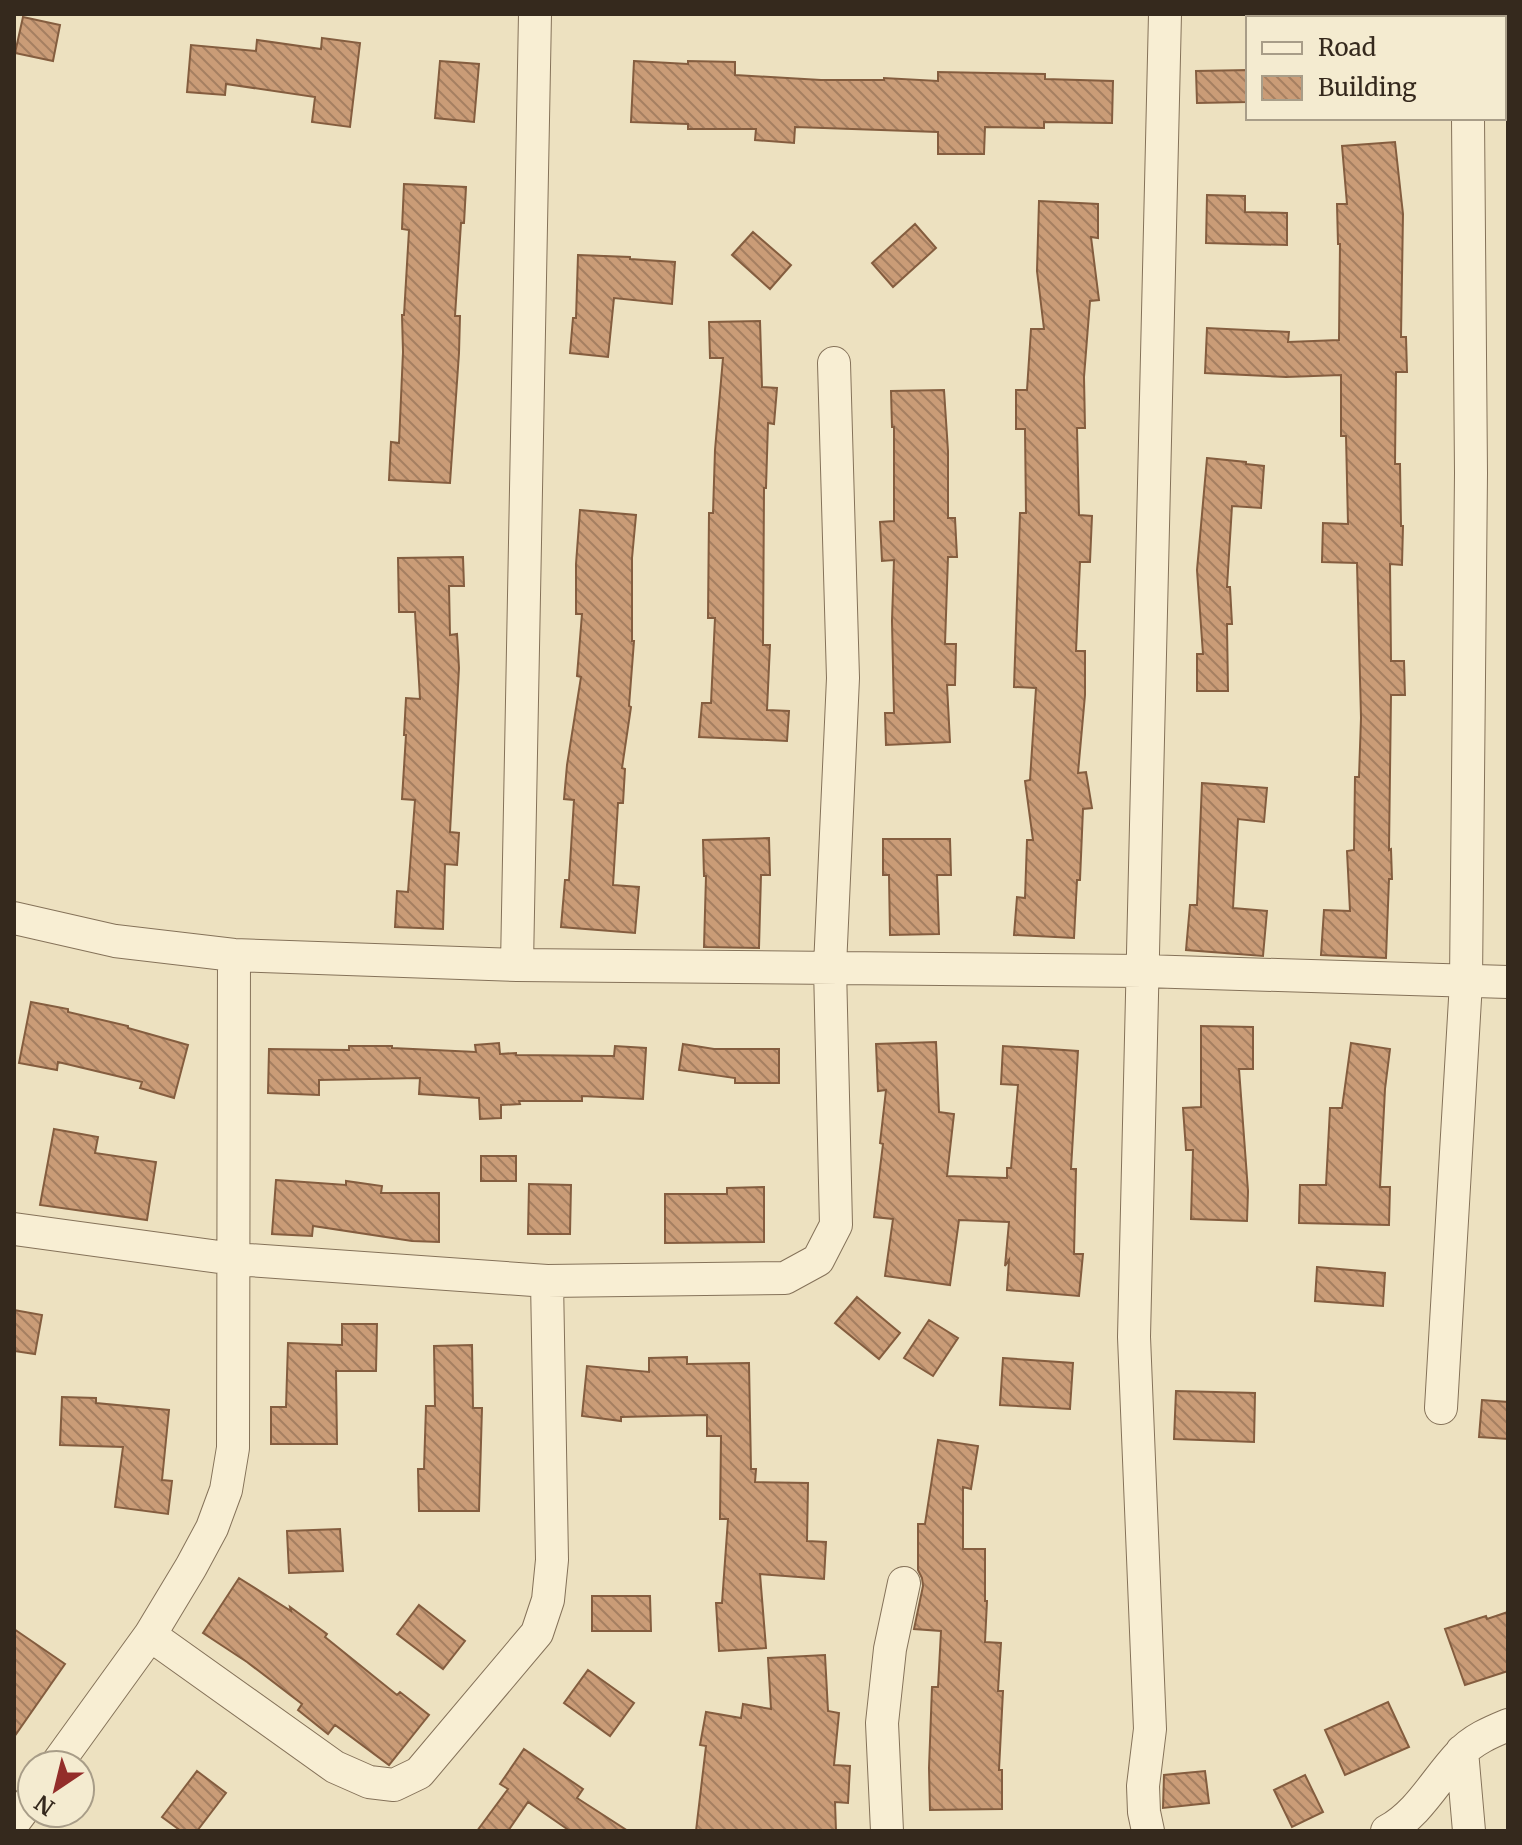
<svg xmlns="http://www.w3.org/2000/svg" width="1522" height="1845" font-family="Merriweather,serif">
  <defs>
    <pattern id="building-back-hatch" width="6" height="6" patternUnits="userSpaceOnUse" patternTransform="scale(2)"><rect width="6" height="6" fill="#ca9c77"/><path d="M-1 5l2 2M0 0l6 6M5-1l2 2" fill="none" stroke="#a57f61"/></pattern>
  </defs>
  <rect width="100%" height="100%" fill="#ede1c0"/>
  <!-- building -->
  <path fill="url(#building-back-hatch)" stroke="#845d3f" stroke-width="2" d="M23,17L60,25L53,61L15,53Z
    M322,38L360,43L350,127L312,122L315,97L226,84L225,95L187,92L191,45L256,51L257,40L321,49Z
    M440,61L479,64L474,122L435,118Z
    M634,61L688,64V61L735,62V75L821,80H884V78L938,81V72L1045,74V79L1113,81L1112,123L1044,122V128L985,127L984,154H938V132L795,127L794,143L755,140L756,129H688V124L631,122Z
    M1248,70V102L1197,103L1196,71Z
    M1395,142L1403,214L1401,337H1406L1407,372H1396L1395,464H1400L1401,526H1403L1402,565L1390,564L1391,661H1404L1405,695H1391L1389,850L1391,849L1392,879H1389L1386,958L1321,955L1324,910L1350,911L1347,851L1354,850L1355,777H1359L1361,718L1357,563L1322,562L1323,523L1348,524L1346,436H1341V375L1286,377L1205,373L1207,328L1289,332L1288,342L1339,340L1340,244H1338L1337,204H1347L1342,146Z
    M404,184L466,187L464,223H461L455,316H460L459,353L450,483L389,480L391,442L399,443L403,352L402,315H404L409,230L402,229Z
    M1207,195L1245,196V212L1287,213V245L1206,243Z
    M1039,201L1098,204V238L1091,237L1099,300L1090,301L1084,377L1085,428H1077L1079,515L1092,516L1090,562H1080L1076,651H1085V695L1078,773L1086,772L1092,808L1083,809L1080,880H1077L1074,938L1014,935L1017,897L1025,898L1027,840H1033L1025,781L1030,780L1036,688L1014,687L1020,513H1026L1025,429H1016V390H1027L1031,329H1044L1037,271Z
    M915,224L936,248L893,287L872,263Z
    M753,232L791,265L770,289L732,255Z
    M578,255L630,257V259L675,262L672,304L614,298L608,357L570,353L573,318H576Z
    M760,321L762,387L777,388L774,424L768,423L766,488H764L763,645H770L767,710L789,711L787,741L699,737L702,703H711L715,618H708L709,513H713L715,450L723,358H710L709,322Z
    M944,390L948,451V518H955L957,557H948L945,644H956L955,685H947L950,742L886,745L885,713H894L892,621L894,560L882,561L880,522L894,521V427H892L891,391Z
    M1207,458L1246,462V464L1264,466L1261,508L1232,506L1227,587H1230L1232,624H1227L1228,691H1197V654H1203L1197,570Z
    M580,510L636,515L632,558V641H634L629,706L631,707L622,768L625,769L623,803H618L613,885L639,887L635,933L561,927L565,880H569L574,800L564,799L567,765L581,677L577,676L582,614H576V564Z
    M463,557L464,586H449L450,635L457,634L459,668L450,832L459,833L457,865L445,864L443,929L395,927L397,891L408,892L415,800L402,799L406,735H404L406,698L420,699L415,612H399L398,558Z
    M1202,783L1267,788L1264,822L1238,819L1233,908L1267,911L1263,956L1186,950L1190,905H1197Z
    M769,838L770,875H761L759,948L704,947L706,876H704L703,840Z
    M883,839H950L951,875H937L939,934L890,935L889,875H883Z
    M31,1002L68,1009V1012L128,1026V1028L188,1045L174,1098L140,1088L142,1082L58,1062L57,1070L19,1063Z
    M1201,1026L1253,1027V1069H1239L1248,1191L1247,1221L1191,1219L1193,1150H1186L1183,1108L1201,1107Z
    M936,1042L939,1112L954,1114L947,1176L1007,1178V1168H1011L1018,1085L1001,1084L1003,1046L1078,1051L1071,1169H1076L1074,1254H1083L1079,1296L1007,1290L1009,1260L1005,1266L1009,1222L959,1220L950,1285L885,1276L893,1219L874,1217L883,1144L880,1143L886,1090L878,1091L876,1044Z
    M499,1043L500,1054L516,1053V1055L614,1056L615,1046L646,1048L643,1099L582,1096V1101H519L520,1104L501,1105V1118L480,1119L479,1098L419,1094L420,1078L319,1080V1095L268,1093L269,1049L349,1050V1046H392V1048L476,1052L475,1045Z
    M1351,1043L1390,1049L1385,1089L1380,1187H1390L1389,1225L1299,1223L1300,1185H1326L1330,1108H1342Z
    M683,1044L714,1049H779V1083H735V1078L679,1070Z
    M54,1129L98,1137L95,1153L156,1162L147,1220L40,1205Z
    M481,1156H516V1181H481Z
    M276,1180L346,1185V1181L382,1186L381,1193H439V1242L412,1241L313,1226L312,1236L272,1234Z
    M529,1184L571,1185L570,1234H528Z
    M764,1187V1242L665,1243V1194H727V1188Z
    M1317,1267L1385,1273L1383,1306L1315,1301Z
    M857,1297L900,1333L879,1359L835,1323Z
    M14,1310L42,1315L35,1354L14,1351Z
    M929,1320L958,1338L933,1376L904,1358Z
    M342,1324H377L376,1371H336L337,1444H271V1407H286L288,1343L342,1345Z
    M472,1345L473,1408H482L479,1511H419L418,1469H424L426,1406H435L434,1346Z
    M687,1357V1364L749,1363L751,1469H756L755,1482L808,1483L807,1541L826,1542L824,1579L760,1574L766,1648L719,1651L716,1603H722L728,1519H720L721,1436H707V1415L621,1417V1421L582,1416L587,1366L649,1372V1358Z
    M1003,1358L1073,1363L1070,1409L1000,1405Z
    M1176,1391L1255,1393L1254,1442L1174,1439Z
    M62,1397L96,1398V1403L169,1410L162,1480L172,1481L168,1514L115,1507L123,1447L60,1445Z
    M1482,1400L1508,1402V1439L1479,1437Z
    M938,1440L978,1446L971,1489L963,1487V1549H985V1601H987L985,1642L1001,1643L998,1691H1003L999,1770H1002V1809L930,1810L929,1768L932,1687H938L941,1631L914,1629L923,1586L922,1578L918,1570V1524H925Z
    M340,1529L343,1571L289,1573L287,1531Z
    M239,1578L291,1611L290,1607L327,1634L325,1637L397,1695L400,1692L429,1715L389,1765L335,1725L328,1734L298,1710L302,1704L247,1662L203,1633Z
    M592,1596H650L651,1631H592Z
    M419,1605L465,1641L443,1669L397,1634Z
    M1508,1612V1671L1465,1685L1445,1629L1486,1616L1487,1619Z
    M14,1629L65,1664L14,1737Z
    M825,1655L828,1711L839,1713L834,1765L850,1766L848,1803L835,1802L836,1831H696L706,1746L700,1745L706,1712L741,1718L743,1704L771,1709L768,1658Z
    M588,1670L634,1703L610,1736L564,1703Z
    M1388,1702L1409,1747L1345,1775L1325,1730Z
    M524,1749L583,1789L577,1798L628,1831H570L528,1802L508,1831H477L508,1789L500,1784Z
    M197,1771L226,1793L197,1831H181L162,1817Z
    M1205,1771L1209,1803L1163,1808L1164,1775Z
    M1305,1775L1323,1812L1292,1827L1274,1790Z"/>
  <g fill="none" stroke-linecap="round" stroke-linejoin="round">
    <!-- minor casing -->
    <g stroke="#857259" stroke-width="34">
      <path id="minor" d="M1467,14V18
        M14,918L115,941L234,955L517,965L1143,971L1508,982
        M517,965L535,14
        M14,1229L234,1259L547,1281L785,1278L818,1260L836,1225L830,967L843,678L834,363
        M1441,1408L1466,982L1471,473L1468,118
        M150,1635L335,1767L369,1782L394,1785L419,1773L537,1633L548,1600L552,1560L547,1281
        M1462,1751L1469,1831
        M56,1765L150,1635L191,1567L212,1528L226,1490L233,1448L234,955
        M14,1822L32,1798
        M887,1831L882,1723L890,1649L904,1583
        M1148,1831L1144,1812L1143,1786L1150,1729L1134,1337L1165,14
        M1387,1831C1419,1814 1436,1779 1460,1754C1472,1740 1491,1732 1508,1725"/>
    </g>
    <!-- minor -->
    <use href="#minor" stroke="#f8eed3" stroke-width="32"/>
  </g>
  <!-- border -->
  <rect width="1522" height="1845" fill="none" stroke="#35291d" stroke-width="32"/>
  <!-- legend -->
  <rect x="1246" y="16" width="260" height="104" fill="#f4ebd0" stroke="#a89d88" stroke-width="2"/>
  <rect x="1262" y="42" width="40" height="12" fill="#f8eed3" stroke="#a89d88" stroke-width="2"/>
  <text x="1318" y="56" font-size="24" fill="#35291d">Road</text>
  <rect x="1262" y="76" width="40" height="24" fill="url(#building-back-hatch)" stroke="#a89d88" stroke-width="2"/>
  <text x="1318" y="96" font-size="24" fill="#35291d">Building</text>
  <!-- north arrow -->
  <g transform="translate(56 1789) rotate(215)"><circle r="38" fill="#f4ebd0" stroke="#a89d88" stroke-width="2"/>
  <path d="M0-6L14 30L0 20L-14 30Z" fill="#932d2a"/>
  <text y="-12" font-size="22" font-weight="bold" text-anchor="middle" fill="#35291d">N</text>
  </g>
</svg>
